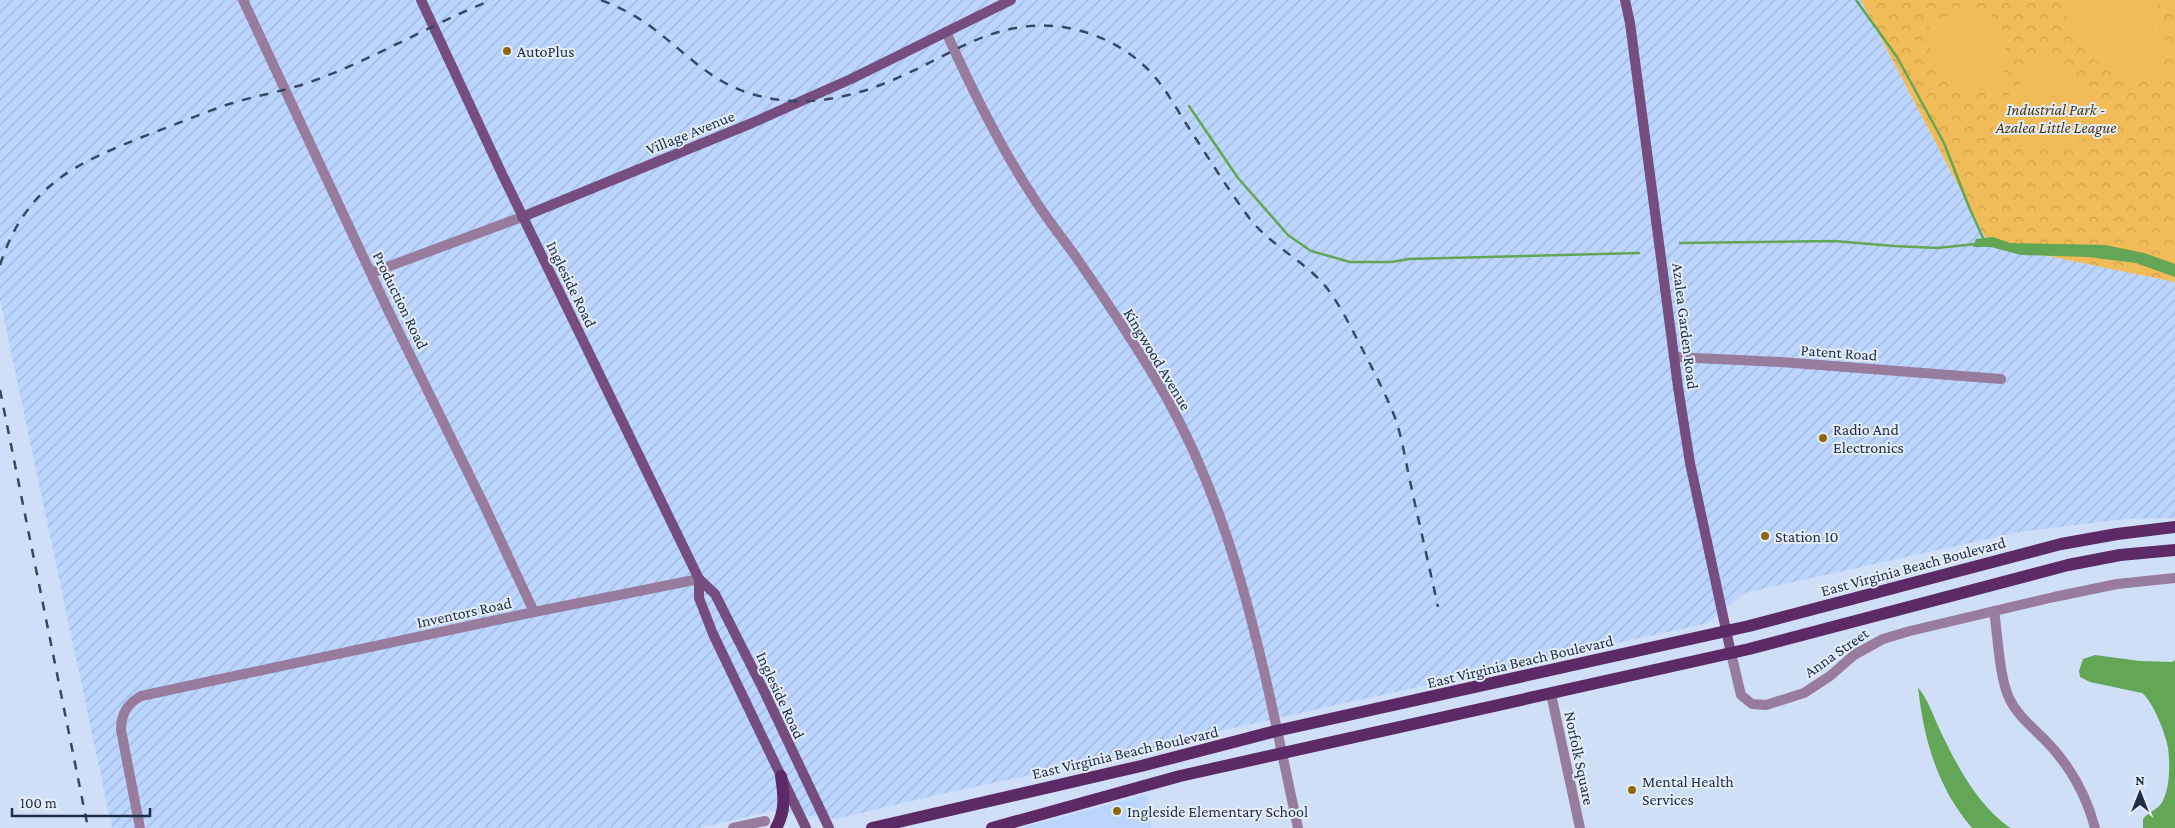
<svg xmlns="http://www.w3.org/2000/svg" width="2175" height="828" font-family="'Crimson Pro',serif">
  <defs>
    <pattern id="industrial-furrows" width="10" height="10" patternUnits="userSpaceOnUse" patternTransform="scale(1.25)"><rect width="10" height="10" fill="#bcd5fe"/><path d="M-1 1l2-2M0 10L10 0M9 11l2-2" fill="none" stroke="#a1b7db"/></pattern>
    <pattern id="park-crowns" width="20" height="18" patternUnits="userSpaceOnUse" patternTransform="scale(1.25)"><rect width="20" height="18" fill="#f1bb57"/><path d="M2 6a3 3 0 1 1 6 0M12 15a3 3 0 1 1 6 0" fill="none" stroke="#cea14d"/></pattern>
  </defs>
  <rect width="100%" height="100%" fill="#d0dff8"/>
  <!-- built -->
  <path fill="#bcd5fe" d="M1148,794L1151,828H1020Z"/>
  <!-- industrial -->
  <path fill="url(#industrial-furrows)" d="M0,0H1861L1989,244L2175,282V518L2124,519L2019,532L1744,593L1708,623L1188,738L1161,748L945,793L836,819L771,811L699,828H112L0,300Z"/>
  <!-- park -->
  <path fill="url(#park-crowns)" d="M1861,0H2175V282L1989,244Z"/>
  <!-- pitch -->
  <path fill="#f1bb57" d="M2064,0H2158L2162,77C2109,83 2070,54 2064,0Z
    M1977,13L1999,19L2006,49L2003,88C1996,89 1989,91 1983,91C1947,90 1920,53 1931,19Z
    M2048,55L2065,65L2112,116C2107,121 2102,129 2096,133C2089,138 2078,141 2070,143C2039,151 2012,145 1988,123L2030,68Z"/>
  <!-- water -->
  <path fill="#62a656" d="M1993,237L2010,243L2105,245L2144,253L2175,264V277L2136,263L2088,257L2021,255L1991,247H1973L1976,239Z
    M2095,655L2140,661L2172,662L2175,660V828H2143V819C2150,810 2160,810 2164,798C2170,785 2170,763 2168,748C2166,735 2153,701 2142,693L2090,682L2080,677L2079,671L2083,659Z
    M1918,687C1928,700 1932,713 1939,728C1957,766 1976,803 2010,828H1972C1937,787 1924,740 1918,687Z"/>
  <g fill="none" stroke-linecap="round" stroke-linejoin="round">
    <!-- stream -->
    <path stroke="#62a656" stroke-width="2.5" d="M1856,0L1897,57L1944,143L1969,207L1984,240
      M1189,106L1238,178L1288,235L1311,251L1350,262H1391L1409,259L1639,253
      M1680,243L1834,241L1894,246L1937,248L1976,244"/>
    <!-- street -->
    <path stroke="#987c9e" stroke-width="10" d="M243,0L388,310L485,507L534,612
      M946,32C972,90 1000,147 1035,200C1048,220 1062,238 1076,257C1107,302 1138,348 1165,395C1240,527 1266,681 1298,828
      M371,273L522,217
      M1675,357L1781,362L2001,379
      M1994,611C1998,636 1999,676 2009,698C2017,715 2031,726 2044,739C2069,764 2086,794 2095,828
      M1731,653L1741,695L1752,704L1766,705L1804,693L1830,676L1854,655L1883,639L1910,631L2054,597L2117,584L2175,578
      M1551,694L1580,828
      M140,828L121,730C121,714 127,704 141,696L534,612L699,579
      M733,828L765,821"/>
    <!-- secondary -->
    <path stroke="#754d7e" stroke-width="10" d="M421,0L503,176L699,579L715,594L764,691L829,828
      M1625,0L1630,23L1678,387L1690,463L1731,653
      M522,217L752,123L851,79L1011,0
      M699,579V598L713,634L806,828"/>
    <!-- primary -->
    <path stroke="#5c2a66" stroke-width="12" d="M776,828C786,811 784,795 781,776
      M872,828L1141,766L1276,731L1749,626L2061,544L2117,534L2175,527
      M992,828L1180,776L1749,649L2068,565L2120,555L2175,550"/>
    <!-- rail -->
    <path stroke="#394860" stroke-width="2.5" stroke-dasharray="9 9" stroke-linecap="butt" d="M601,0C619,7 635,15 650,26C684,51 710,82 752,94C801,109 849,99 895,79C954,54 995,18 1063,27C1097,32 1132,50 1154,76C1166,90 1175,106 1185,122C1206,154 1227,188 1250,219C1269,243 1298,258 1320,280C1335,296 1346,318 1356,337C1369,362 1383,388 1394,415C1402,436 1405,459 1410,481C1419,523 1429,565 1438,607
      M0,265C27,183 77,163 150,134C180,123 209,110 239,101C264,94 289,90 313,81C374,59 431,24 492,0
      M0,390L88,828"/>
  </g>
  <!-- markers -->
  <g fill="#8e660b" stroke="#e4ecf8" stroke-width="2">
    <circle cx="507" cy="51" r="5"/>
    <circle cx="1823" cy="438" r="5"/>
    <circle cx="1765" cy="536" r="5"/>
    <circle cx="1632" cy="790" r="5"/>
    <circle cx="1117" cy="811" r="5"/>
  </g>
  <g text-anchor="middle" stroke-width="4" stroke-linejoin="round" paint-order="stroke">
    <!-- poi labels -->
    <g font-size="16" fill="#1e2d44" stroke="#e4ecf8" text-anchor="start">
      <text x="517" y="57">AutoPlus</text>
      <text x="1833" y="435">Radio And<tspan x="1833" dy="18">Electronics</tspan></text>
      <text x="1775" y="542">Station 10</text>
      <text x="1642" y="787">Mental Health<tspan x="1642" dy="18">Services</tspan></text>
      <text x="1127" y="817">Ingleside Elementary School</text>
    </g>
    <!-- park labels -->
    <g font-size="16" font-style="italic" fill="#4e390d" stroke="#e4ecf8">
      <text x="2056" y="115">Industrial Park -<tspan x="2056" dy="18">Azalea Little League</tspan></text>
    </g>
    <!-- street labels -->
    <g font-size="16" fill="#1e2d44" stroke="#e4ecf8">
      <text transform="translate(690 132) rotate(-22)" y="6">Village Avenue</text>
      <text transform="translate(572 284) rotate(64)" y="6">Ingleside Road</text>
      <text transform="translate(401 300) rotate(64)" y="6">Production Road</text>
      <text transform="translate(1686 326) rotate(83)" y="6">Azalea Garden Road</text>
      <text transform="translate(1839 352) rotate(4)" y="6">Patent Road</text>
      <text transform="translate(1158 359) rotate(59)" y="6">Kingwood Avenue</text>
      <text transform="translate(1913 566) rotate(-15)" y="6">East Virginia Beach Boulevard</text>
      <text transform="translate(464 612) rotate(-12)" y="6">Inventors Road</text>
      <text transform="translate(1836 652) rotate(-35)" y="6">Anna Street</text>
      <text transform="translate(1520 661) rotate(-13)" y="6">East Virginia Beach Boulevard</text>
      <text transform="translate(781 695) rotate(65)" y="6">Ingleside Road</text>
      <text transform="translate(1125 752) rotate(-13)" y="6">East Virginia Beach Boulevard</text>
      <text transform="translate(1580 758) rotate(78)" y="6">Norfolk Square</text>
    </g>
  </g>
  <!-- north arrow -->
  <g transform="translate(2140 793)" stroke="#e4ecf8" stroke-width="4" paint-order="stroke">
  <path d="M0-4L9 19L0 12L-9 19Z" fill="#1e2d44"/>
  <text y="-8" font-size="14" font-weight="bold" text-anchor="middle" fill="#1e2d44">N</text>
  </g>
  <!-- scale -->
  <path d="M12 808v8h138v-8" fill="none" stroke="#1e2d44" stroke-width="2.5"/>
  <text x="20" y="808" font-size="15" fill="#1e2d44" stroke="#e4ecf8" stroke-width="4" paint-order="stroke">100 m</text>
</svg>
